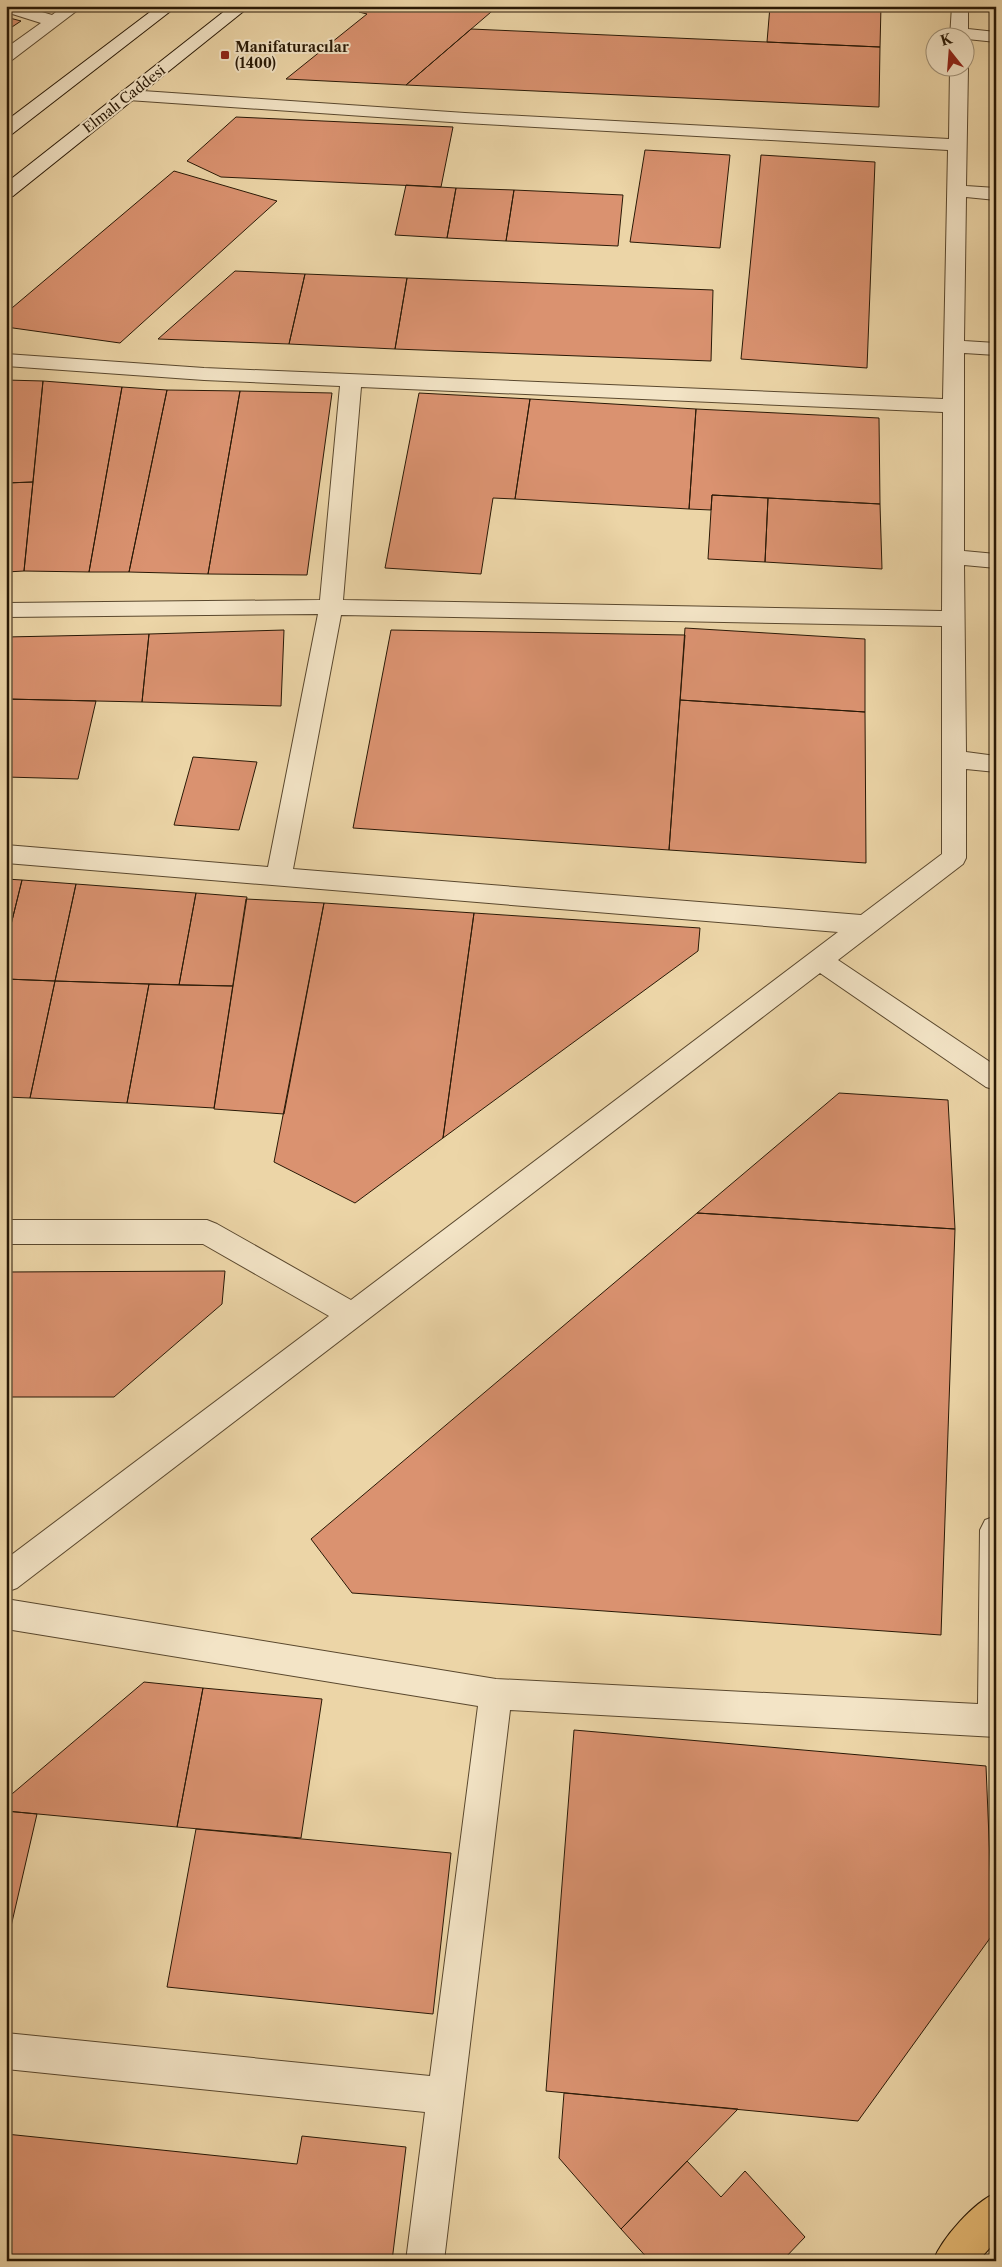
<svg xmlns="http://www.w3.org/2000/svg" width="1002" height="2267" font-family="'Libre Caslon Text',serif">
  <rect width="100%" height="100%" fill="#ecd5a7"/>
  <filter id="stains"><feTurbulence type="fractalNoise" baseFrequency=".004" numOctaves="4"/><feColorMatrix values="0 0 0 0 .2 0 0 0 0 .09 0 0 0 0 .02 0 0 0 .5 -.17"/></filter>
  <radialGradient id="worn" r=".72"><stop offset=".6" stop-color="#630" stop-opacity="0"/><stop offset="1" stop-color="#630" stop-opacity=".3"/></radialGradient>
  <!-- building -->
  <path fill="#da9270" stroke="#291906" d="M366,6H498L406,85L286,79L367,14L359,12Z
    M770,6H881L880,47L767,42Z
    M6,17L21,21L6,31Z
    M471,29L880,47L879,107L406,85Z
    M236,117L453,127L441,187L221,177L187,161Z
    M645,150L730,155L720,248L630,242Z
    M761,155L875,162L867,368L741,359Z
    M174,171L277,201L120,343L6,327V313Z
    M406,185L456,188L447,238L395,235Z
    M456,188L514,190L506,241L447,238Z
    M514,190L623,195L618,246L506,241Z
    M235,271L305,274L289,344L158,339Z
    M305,274L407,278L395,349L289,344Z
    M407,278L713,290L711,361L395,349Z
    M6,380L43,381L33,482L6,483Z
    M43,381L122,387L89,572L24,571Z
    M122,387L167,390L129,572H89Z
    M167,390L240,391L208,574L129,572Z
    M240,391L332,393L307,575L208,574Z
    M419,393L530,399L515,499L493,498L481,574L385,568Z
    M530,399L696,409L689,509L515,499Z
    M696,409L879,418L880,504L712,495L711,510L689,509Z
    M33,482L24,571L6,572V483Z
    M712,495L768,498L765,562L708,559Z
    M768,498L880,504L882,569L765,562Z
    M685,628L865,639V712L680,700Z
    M284,630L281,706L142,702L149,634Z
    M391,630L685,635L669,850L353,828Z
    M149,634L142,702L6,699V637Z
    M6,699L96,701L78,779L6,777Z
    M680,700L865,712L866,863L669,850Z
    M193,757L257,762L239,830L174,825Z
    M6,879L22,880L6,945Z
    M22,880L76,884L55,981L6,979V945Z
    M76,884L196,893L179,985L55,981Z
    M196,893L247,897L233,986L179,985Z
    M246,899L324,903L284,1114L214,1109Z
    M324,903L474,913L443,1138L355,1203L274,1162Z
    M474,913L700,928L698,951L443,1138Z
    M6,979L55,981L30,1098L6,1097Z
    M55,981L149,984L127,1103L30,1098Z
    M149,984L233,986L214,1108L127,1103Z
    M839,1093L948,1100L955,1229L697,1213Z
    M697,1213L955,1229L941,1635L352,1593L311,1539Z
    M225,1271L222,1304L114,1397H6V1272Z
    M144,1682L203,1688L177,1827L6,1811V1799Z
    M203,1688L322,1699L301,1838L177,1827Z
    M574,1730L986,1766L993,1934L858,2121L546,2091Z
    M6,1811L37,1814L6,1948Z
    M196,1829L451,1853L433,2014L167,1987Z
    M564,2093L738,2109L621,2229L559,2158Z
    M6,2134L297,2164L302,2136L406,2147L392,2261H6Z
    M687,2161L721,2197L745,2171L805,2237L782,2261H650L621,2229Z"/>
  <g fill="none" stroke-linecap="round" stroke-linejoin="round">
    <!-- lane casing -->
    <g stroke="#5a482e" stroke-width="2">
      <path id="lane" d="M6,6H22L52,15L64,6H83L12,60L6,61V48L41,23L6,12Z"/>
    </g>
    <!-- street casing -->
    <g stroke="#5a482e" stroke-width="2">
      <path id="street" d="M952,6H968V29L996,32V42L967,39L964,42V38H950Z
        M965,64L968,68L966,186L996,188V200L966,197L964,341L996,343V355L964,353V551L996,554V568L964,565L966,752L996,756V772L966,769V858L963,864L838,960L996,1066V1090L986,1087L820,973L17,1588L6,1592V1559L329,1316L203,1244H6V1220H207L217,1224L351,1300L838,932L6,863V845L268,867L318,614L6,617V603L320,600L340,386L204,380L6,366V354L204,368L943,399L948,150L465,123L128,100L122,99L119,95L122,91L128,90L465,113L949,139L950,68H964ZM361,387L943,412L942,611L343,600ZM341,615L942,626V854L861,915L293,869Z
        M996,1516V1737L510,1710L444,2261H406L425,2112L6,2069V2033L430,2076L478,1706L6,1629V1599L496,1679L978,1704L980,1530L985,1520Z"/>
    </g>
    <!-- secondary casing -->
    <g stroke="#291906" stroke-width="2">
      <path id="secondary" d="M158,6H177L12,134L6,135V121Z
        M231,6H250L13,196L6,198V183Z"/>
    </g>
    <!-- primary casing -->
    <g stroke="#291906" stroke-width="2">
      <path id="primary" d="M996,2193V2241L978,2261H933C942,2238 974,2202 996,2193Z"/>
    </g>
    <!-- lane -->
    <use href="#lane" fill="#f3e4c6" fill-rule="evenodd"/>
    <!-- street -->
    <use href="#street" fill="#f3e4c6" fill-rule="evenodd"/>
    <!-- secondary -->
    <use href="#secondary" fill="#f3e4c6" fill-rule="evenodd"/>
    <!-- primary -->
    <use href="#primary" fill="#e6ba74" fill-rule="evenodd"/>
  </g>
  <!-- markers -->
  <rect fill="#8f2418" stroke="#f3e4c6" stroke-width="2" x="220" y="50" width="10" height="10" rx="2.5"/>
  <g text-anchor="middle" stroke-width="4" stroke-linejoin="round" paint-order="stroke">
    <!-- far-poi labels -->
    <g font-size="14" font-weight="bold" fill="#291906" stroke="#f3e4c6" text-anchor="start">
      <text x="235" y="52">Manifaturacılar<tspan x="235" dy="16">(1400)</tspan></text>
    </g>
    <!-- far-street labels -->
    <g font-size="14" fill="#291906" stroke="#f3e4c6">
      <text transform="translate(124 99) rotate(-38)" y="5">Elmalı Caddesi</text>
    </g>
  </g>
  <!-- margin -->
  <rect width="1002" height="2267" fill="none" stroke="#ecd5a7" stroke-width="25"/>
  <rect x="8" y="8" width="987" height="2252" fill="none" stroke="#291906" stroke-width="2.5"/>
  <rect x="12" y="12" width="977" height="2242" fill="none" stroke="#291906"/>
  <!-- north arrow -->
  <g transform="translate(950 52) rotate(343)"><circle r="24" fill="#f3e4c6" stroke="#a29379"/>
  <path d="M0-4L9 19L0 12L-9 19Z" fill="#8f2418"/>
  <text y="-8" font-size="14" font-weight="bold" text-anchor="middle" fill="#291906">K</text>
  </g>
  <rect width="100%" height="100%" filter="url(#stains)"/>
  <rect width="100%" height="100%" fill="url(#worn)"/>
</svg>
